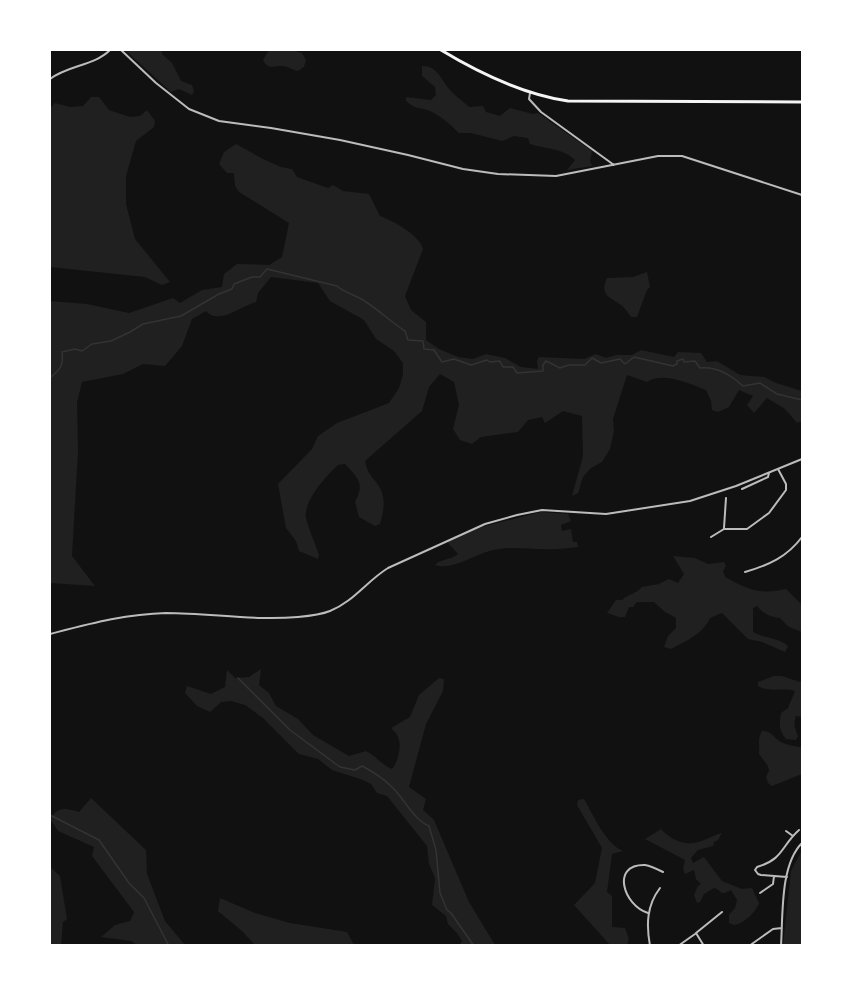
<svg xmlns="http://www.w3.org/2000/svg" width="852" height="995" font-family="'Work Sans',sans-serif">
  <rect width="100%" height="100%" fill="#111"/>
  <!-- green -->
  <path fill="#202020" d="M125,50H161L163,55L172,63L181,81L192,85L194,91L192,95L179,89L171,92Z
    M269,50H291L302,53L306,60L304,67L298,71C292,70 288,66 282,66C273,65 269,71 263,60Z
    M422,66C438,66 441,80 450,90C455,96 463,101 469,107L483,106L486,112L500,116L510,108L533,114L538,113L592,151L590,161L592,166L567,170L575,160C563,148 545,149 530,144L528,138L514,136L502,141L471,133H459C451,125 439,114 427,110C417,107 415,109 406,101V97L431,100L436,95L435,87L422,76Z
    M91,97H99L109,110L130,117L140,116L147,110L155,121L154,127L136,141L126,176V204L135,239L170,282L162,285L145,277L50,267V108L55,103L70,107L83,106Z
    M236,144L263,159L281,167L292,169L297,177L328,188L333,185L343,191L369,194L380,216C393,221 420,235 423,249L405,296L411,310L426,322V340L439,349L458,357L473,359L486,354L505,358L521,367L538,369L537,361L539,357L584,359L596,354L606,358L616,355H632L641,350L674,357L678,352L701,353L707,362L717,361L740,375L764,377L776,383L802,391V421L797,423L785,409L767,398L754,413L747,405L753,396L739,390L729,407L718,412L712,410L711,401L706,390C690,384 663,371 647,382L627,375L613,419L614,431L610,449L602,462L591,468L583,477L578,493L572,496L583,456L582,416L563,411L545,423L542,417L528,420L518,432L481,437L472,444L460,440L453,429L459,405L454,382L440,374L429,387L422,411L365,461C368,477 376,479 381,490C386,502 383,513 380,524L375,526L359,517L355,502C365,483 358,478 345,464L338,465C327,475 303,501 306,518C309,530 315,543 319,555L318,559L299,551L296,541L286,528L278,484L312,449L318,436L337,423L389,403L399,388L403,374V363L394,351L376,339L364,320L330,301L318,283L271,277L258,293L256,302C242,305 219,326 206,311L192,319L182,346L165,366L143,364L123,374L82,382L77,402L78,451L72,556L95,586L50,583V301L87,304L129,313L173,298L180,303L202,290L222,287L224,274L237,264L269,265L282,257L289,223L239,192L235,186L234,173H227L219,164L224,152Z
    M647,272L650,287L647,290L637,317H631C628,313 625,308 621,305C610,297 599,296 607,278L633,277Z
    M541,512L568,514L571,521L561,525L562,531L571,529L573,542H577L578,547C567,548 556,550 545,549C528,549 510,546 493,550C475,554 452,571 435,565C440,559 451,560 458,554L448,543L449,541L478,528Z
    M673,556L695,558L708,564L724,562L726,566L723,571L725,577C749,590 759,595 786,589L802,605V632L789,627L780,618C770,617 764,614 757,606L753,608V632C763,638 778,637 788,646L785,652L762,642L748,639L722,613L710,618C703,634 686,641 671,649L664,647L668,636L676,628V618L665,612L654,602H637L633,607H629L625,617H619L607,613L616,600H622C628,594 636,594 642,587L659,584L669,579L678,583L684,574Z
    M261,669L259,685L269,693L276,706L298,719L313,735L349,756L366,751C376,756 382,765 392,769C398,762 403,744 397,735C396,732 393,731 391,728L410,717L419,695L439,678L444,679L443,691L426,724L409,787L426,799L423,810L434,820L469,902L495,945H459L462,941L457,933L448,924L446,916L432,905L435,878L429,864L427,846L387,796L377,793L371,784L363,780L332,770L318,759L299,754L263,718L245,705L231,701L221,702L210,712L197,706L185,693L187,686L211,694L225,687L227,670L235,678L249,677Z
    M774,676H782L800,682L802,679V717L796,716C793,723 795,729 798,736L796,740L786,739C779,731 779,723 781,713L788,708L795,691C783,687 769,693 758,686V682Z
    M762,731C774,731 774,740 783,743C788,745 797,747 802,747V774L772,786L768,783L766,777L769,771L768,766L759,754C760,746 757,739 762,731Z
    M91,798L146,850L147,874L165,921L185,945H137L131,941L101,937L115,925L130,921L134,912L92,856L94,847L58,831L50,819C58,806 66,808 79,812Z
    M584,799C594,816 605,843 623,851L612,854L607,892L612,896V927L625,928L629,939L627,945H610L574,905L595,883L602,848L577,805L578,800Z
    M661,829C673,842 688,847 704,840C710,838 716,834 722,833L718,840L714,842L713,846L698,850L691,858L693,863L704,857L722,881L742,889L752,888L759,903C755,913 745,923 734,925L729,923V915L735,908L737,900L731,890C718,897 724,891 714,888L704,894L700,902L697,903L694,895L698,886L701,884L696,879L694,870L685,874L683,869L685,860L645,839Z
    M802,850V945H783L791,871Z
    M50,867L60,876L67,919L63,922L61,945H50Z
    M220,898L255,913L290,923L347,932L354,945H255L243,932L218,911Z"/>
  <g fill="none" stroke-linecap="round" stroke-linejoin="round">
    <!-- stream -->
    <path stroke="#333" stroke-width="1.5" d="M50,378C60,369 64,366 62,352L75,349L82,351L92,344L111,341L130,332L143,324L181,316L219,294L232,289L234,284L252,277H260L267,269L337,286C346,294 357,295 366,302C380,311 391,322 405,331L408,340L423,341L424,349L434,350L442,362L454,359L471,365L487,360L490,362L500,361L503,367H513L517,373L543,371V365L546,361L560,368L569,365H585L592,358L601,363L620,359L625,364L634,357L673,366L677,364V361L683,359L684,362L695,361L700,368C716,366 731,375 743,386L760,383L777,394L802,400
      M238,678L290,730L340,767L355,770L362,766C374,772 384,779 393,788C405,800 414,820 429,826L436,850L440,893L447,910L451,913L474,946
      M50,815L99,840L129,883L144,898L169,946"/>
    <!-- minor -->
    <path stroke="#bcbcbc" stroke-width="2" d="M121,50L156,83L189,109L219,121L271,128L340,140L408,155L463,169L498,174L556,176L658,156H682L802,195
      M50,79C68,65 94,66 110,50
      M530,93L529,99L541,112L614,165
      M742,489L768,477L769,473
      M724,528L726,498
      M711,537L724,529H747L769,513L786,490V484L778,469
      M745,572C769,565 787,557 802,537
      M50,634C89,624 125,614 166,613C210,613 254,621 298,617C309,616 320,615 330,611C353,602 367,581 388,568L485,524L517,515L542,510L606,514L690,501L736,486L802,459
      M786,831L793,836
      M787,877L761,875L758,874L755,870L757,867C784,859 781,846 799,830
      M760,893L773,884L774,876
      M648,913C624,906 610,864 645,865C651,866 657,869 663,872
      M650,946C646,924 647,905 660,888
      M678,946L695,934
      M704,946L696,933L722,912
      M749,946L773,929L782,928
      M781,946C783,915 780,865 802,843"/>
    <!-- secondary -->
    <path stroke="#f5f5f5" stroke-width="3" d="M441,50C479,73 522,94 568,101L802,102"/>
  </g>
  <!-- border -->
  <rect width="852" height="995" fill="none" stroke="#ffffff" stroke-width="102"/>
</svg>
